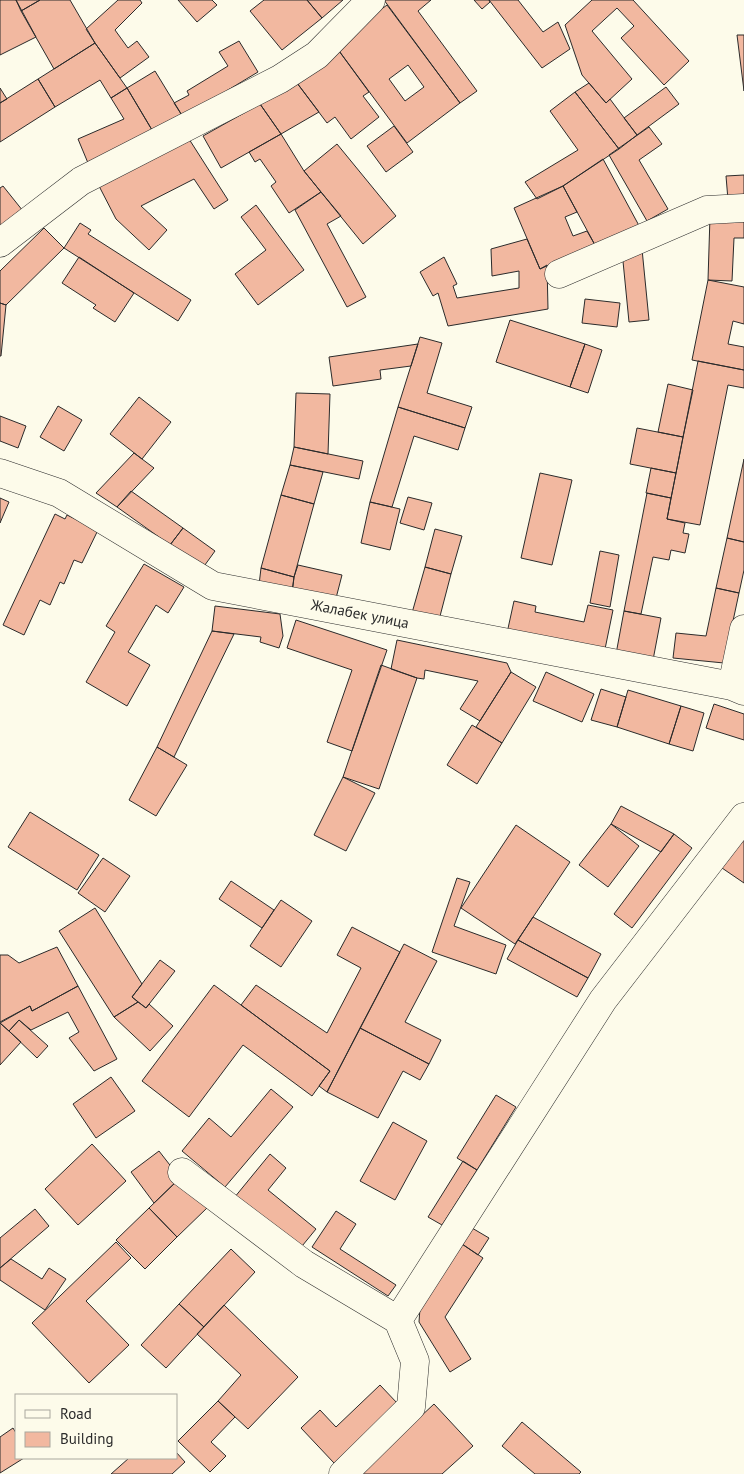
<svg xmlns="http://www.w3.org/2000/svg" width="744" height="1474" font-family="'PT Sans',sans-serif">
  <rect width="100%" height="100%" fill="#fdfbea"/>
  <!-- building -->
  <path fill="#f2b8a0" stroke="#2b2b2b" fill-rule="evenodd" d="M0,0H16L36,37L0,55Z
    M16,0H40L21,11Z
    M40,0H70L95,43L54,69L21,11Z
    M118,0H140L142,3L115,30L128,48L137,41L149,57L120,78L95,43L86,29Z
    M178,0H212L217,5L197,22Z
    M264,0H307L322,18L282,50L250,11Z
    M307,0H343L322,18Z
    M384,0H431L418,11L477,91L460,103Z
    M474,0H489L490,2L482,9Z
    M489,0H518L543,32L558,22L570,49L542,68Z
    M592,0H633L689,61L664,85L621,38L634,26L617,8L592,31L632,79L606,103L582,75L565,25Z
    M387,5L460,103L407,143L334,44ZM408,65L424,87L405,101L389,79Z
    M737,35H744V91Z
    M239,41L258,72L183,117L174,103L189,95L187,91L228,66L219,52Z
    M95,43L127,88L111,98L100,80L55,107L38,79Z
    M339,51L369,92L363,96L379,117L351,139L335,117L327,123L297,83Z
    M155,71L183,117L155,135L127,88Z
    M38,79L55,107L0,142V103Z
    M297,83L319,112L281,134L260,104Z
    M589,83L606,103L610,99L637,135L619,149L575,92Z
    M666,87L679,104L637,135L624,118Z
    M0,88L7,99L0,103Z
    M127,88L155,135L88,163L78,139L124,119L111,98Z
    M575,92L619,149L563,186L537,199L525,182L578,150L550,111Z
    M260,104L281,134L221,168L203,136Z
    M394,126L413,152L386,172L367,146Z
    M649,127L662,144L639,160L668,209L647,221L609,155Z
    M281,134L304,171L321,192L289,213L271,186L276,182L260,159L255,162L249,152Z
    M189,139L228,200L214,209L194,179L141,206L167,230L149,250L116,219L99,186Z
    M337,144L396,216L363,244L304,171Z
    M603,159L643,233L595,245L563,186Z
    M744,175V199L728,200L726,176Z
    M3,186L23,211L0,229V188Z
    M563,186L577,212L565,217L573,236L587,231L595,245L540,269L514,208Z
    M321,192L341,216L327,224L366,297L347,307L295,210Z
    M256,205L304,270L258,305L235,274L266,250L241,217Z
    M744,213V238H734L732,281L708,280L710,216Z
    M80,223L91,230L88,234L191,300L178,321L64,248Z
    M44,228L64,248L6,305L0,303V271Z
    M527,239L540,269L547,265L548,309L448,326L438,293L433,296L420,272L444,257L457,284L453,286L457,298L519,288V271L492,276L491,249Z
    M642,249L649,320L629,322L622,251Z
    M79,257L134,293L115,322L93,308L96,305L62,283Z
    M708,280L744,287V324L733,321L728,344L744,347V370L692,360Z
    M585,299L620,303L617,327L582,323Z
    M0,303L6,305L1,356H0Z
    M510,320L585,344L570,387L496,362Z
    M420,337L442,343L427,393L472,407L465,428L398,407Z
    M418,344L411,366L380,370L381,379L333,386L329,357Z
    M585,344L602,350L588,393L570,387Z
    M698,361L744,370V388L728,385L700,525L667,519Z
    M668,384L693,390L683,437L658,432Z
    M296,393L330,394L328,454L294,447Z
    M139,397L171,422L142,459L110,434Z
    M58,406L82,420L64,451L40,437Z
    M398,407L465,428L458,450L414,436L392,507L370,502Z
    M0,416L26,426L18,448L0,441Z
    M637,428L683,437L676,473L630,464Z
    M294,447L363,461L359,479L290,465Z
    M134,453L154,468L117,507L96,493Z
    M744,459V542L727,538Z
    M290,465L323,472L314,504L281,495Z
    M651,468L676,473L671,498L646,493Z
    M540,473L572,480L552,565L521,558Z
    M131,491L183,528L170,545L117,507Z
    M647,493L671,498L667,519L685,523L683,533L689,534L685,553L671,550L669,560L653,557L641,614L624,611Z
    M281,495L314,504L294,577L261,568Z
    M408,497L432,503L424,530L400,523Z
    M0,498L9,502L0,523Z
    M370,502L400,509L390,550L361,543Z
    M55,514L65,519L67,515L98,530L82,563L74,560L64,584L60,582L50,605L40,600L24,635L3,625Z
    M183,528L215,551L202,569L170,545Z
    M435,529L462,536L451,574L425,567Z
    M727,538L744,542V570L739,593L716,588Z
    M600,551L619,555L610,607L590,603Z
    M144,564L184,587L168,613L156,605L128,652L150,665L127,706L86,682L115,632L106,626Z
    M298,565L342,575L335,602L292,592L294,577Z
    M425,567L451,574L439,620L412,613Z
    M261,568L294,577L292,594L259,585Z
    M716,588L739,593L724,663L673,658L676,633L706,636Z
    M514,601L536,606L535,612L584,622L588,605L613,610L604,654L507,633Z
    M215,606L280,614L283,636L279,648L260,642L261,637L212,631Z
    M624,611L661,618L653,660L616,654Z
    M296,620L387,650L352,751L327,742L352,670L287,648Z
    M212,631L234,634L174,757L157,747Z
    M397,640L507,663L511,672L480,721L460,709L478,681L425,670L424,679L417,678L391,669Z
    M381,665L417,678L379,789L343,777Z
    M511,672L536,687L502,743L476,727Z
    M546,672L594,694L582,722L533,701Z
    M601,689L626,697L617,727L591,720Z
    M628,690L681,706L669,744L617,727Z
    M714,704L744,714V740L706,728Z
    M681,706L704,713L693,751L669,744Z
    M472,725L502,743L477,784L447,765Z
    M157,747L187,765L156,816L129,800Z
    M343,777L375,793L346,851L314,835Z
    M621,806L674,834L661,852L611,824Z
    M30,812L99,855L77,890L8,847Z
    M611,824L639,846L608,887L579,865Z
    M516,825L570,862L515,944L461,908Z
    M674,834L692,848L632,928L614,914Z
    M744,837V883L722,868Z
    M103,858L130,876L105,912L78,893Z
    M457,878L470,882L454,926L506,945L496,974L432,952Z
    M231,881L274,910L262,928L219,899Z
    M281,900L312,921L281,967L250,946Z
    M95,908L142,984L132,997L138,1002L114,1017L59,931Z
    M533,917L601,954L588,978L518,940Z
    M352,927L400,952L327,1092L319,1086L330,1071L241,1005L256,985L327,1033L361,968L337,955Z
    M518,940L588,978L577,997L507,959Z
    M404,944L437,961L405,1022L441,1040L429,1064L360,1028Z
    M57,947L78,986L32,1011L30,1006L0,1022V955H8L19,963Z
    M160,960L175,971L146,1008L132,997Z
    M214,985L330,1071L312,1096L243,1045L189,1117L142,1081Z
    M78,986L117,1059L94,1071L69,1038L79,1032L68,1012L31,1030L19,1020L9,1031L0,1023L30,1006L32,1011Z
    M138,1002L146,1008L149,1004L173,1026L150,1051L114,1017Z
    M19,1020L48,1046L37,1058L9,1031Z
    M0,1023L21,1042L0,1065Z
    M360,1028L429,1064L420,1080L403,1071L378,1118L327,1092Z
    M111,1077L135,1111L96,1138L73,1104Z
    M271,1089L293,1107L225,1187L182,1151L209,1118L231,1137Z
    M496,1095L516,1107L477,1170L457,1158Z
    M393,1122L427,1141L395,1200L360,1181Z
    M92,1144L126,1181L78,1225L45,1189Z
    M159,1151L180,1178L154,1203L131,1172Z
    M270,1154L286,1168L268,1190L316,1229L298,1251L234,1198Z
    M463,1161L477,1170L442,1225L428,1217Z
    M180,1178L208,1207L177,1237L149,1208Z
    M149,1208L177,1237L145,1269L116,1240Z
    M35,1209L49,1226L0,1268V1238Z
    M336,1211L356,1224L340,1249L396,1285L388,1296L312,1247Z
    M472,1228L489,1238L478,1255L462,1244Z
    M116,1242L131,1258L86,1301L129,1345L89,1383L32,1323Z
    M462,1244L483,1258L445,1317L471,1359L450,1372L419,1322L420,1308Z
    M231,1249L255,1272L204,1327L179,1304Z
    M11,1259L42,1279L49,1268L66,1279L45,1310L0,1280V1268Z
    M179,1304L204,1327L166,1368L141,1345Z
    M224,1305L298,1377L248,1429L218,1401L241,1375L197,1334Z
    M380,1385L398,1404L334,1463L301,1428L320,1410L336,1427Z
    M218,1401L235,1417L211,1442L226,1456L210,1472L178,1441Z
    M434,1404L473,1446L442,1474H359Z
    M522,1422L581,1472L579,1474H535L502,1446Z
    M13,1428L16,1433V1458H24L0,1473V1437Z
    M176,1452L185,1462L172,1474H111L129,1458H176Z"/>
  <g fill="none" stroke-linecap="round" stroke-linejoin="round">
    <!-- minor casing -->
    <g stroke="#2b2b2b" stroke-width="29">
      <path id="minor" d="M0,243L81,181L280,79L317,55L371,0
        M559,274L707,210L744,208
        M0,473L59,493L213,586L732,686L744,691
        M732,686L744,629
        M182,1172L304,1264L398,1320
        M343,1474L411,1407L415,1361L398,1320L603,1000L744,817"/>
    </g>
    <!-- minor -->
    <use href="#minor" stroke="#fdfbea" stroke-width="28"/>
  </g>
  <g text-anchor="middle" stroke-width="4" stroke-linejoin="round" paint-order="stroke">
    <!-- street labels -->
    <g font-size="15" fill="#2b2b2b" stroke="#fdfbea">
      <text transform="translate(360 614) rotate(11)" y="5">Жалабек улица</text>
    </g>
  </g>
  <!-- legend -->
  <rect x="15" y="1394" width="162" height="65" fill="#fdfbea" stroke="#a9a89e"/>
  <rect x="25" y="1410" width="25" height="8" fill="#fdfbea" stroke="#a9a89e"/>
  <text x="60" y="1419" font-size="15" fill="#2b2b2b">Road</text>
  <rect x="25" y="1432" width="25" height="15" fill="#f2b8a0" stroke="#a9a89e"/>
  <text x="60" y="1444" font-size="15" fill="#2b2b2b">Building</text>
</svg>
